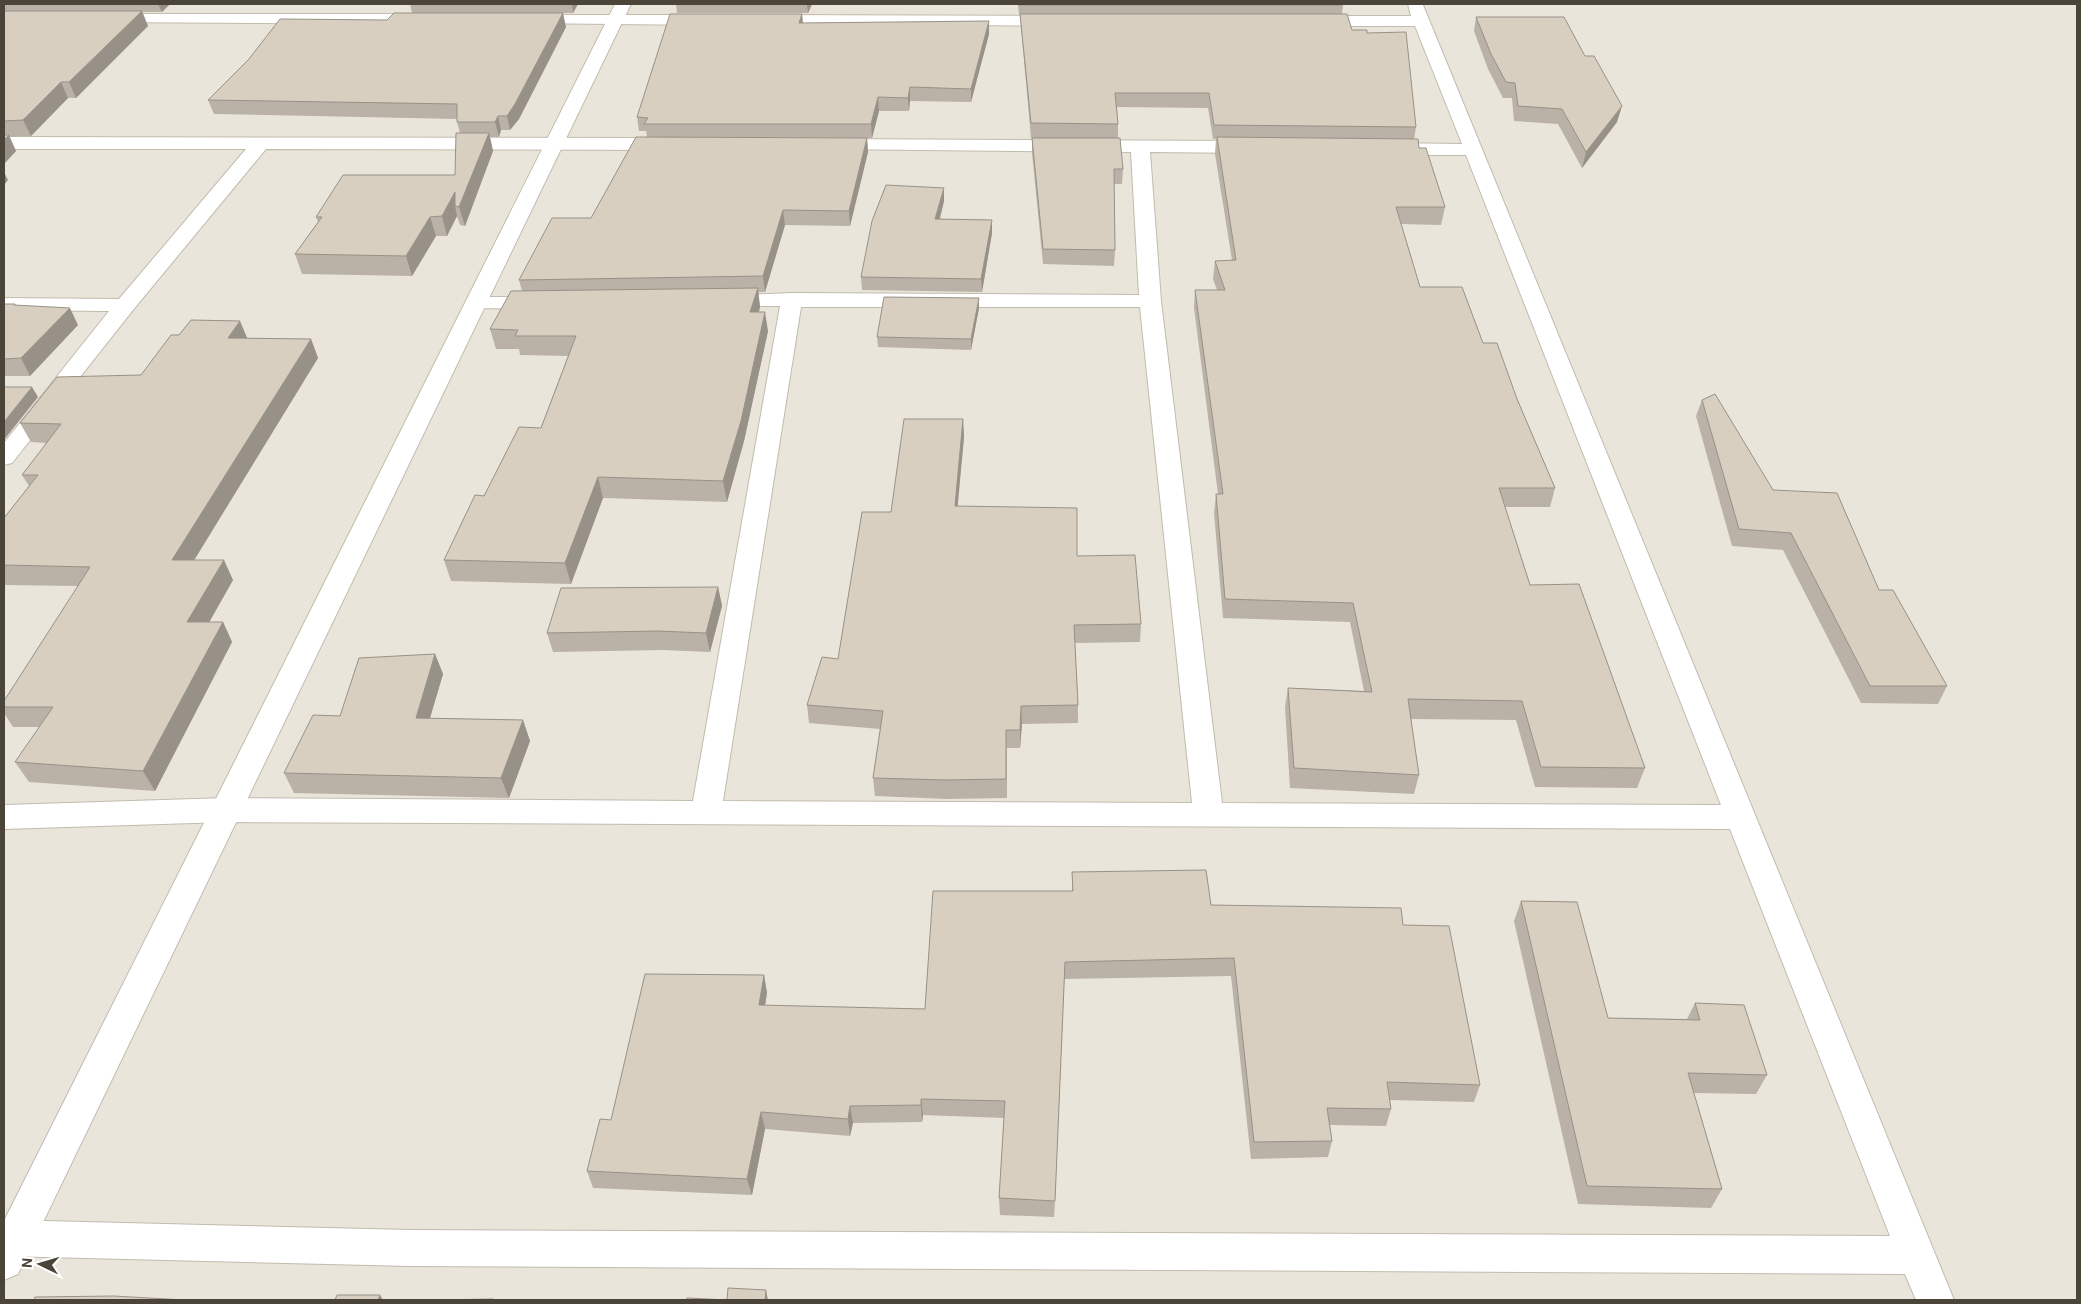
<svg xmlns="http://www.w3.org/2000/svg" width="2081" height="1304" font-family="Roboto,sans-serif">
  <rect width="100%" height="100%" fill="#f6f3ec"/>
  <!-- residential -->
  <path fill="#eae5da" d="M4,4H2077V1300H4Z"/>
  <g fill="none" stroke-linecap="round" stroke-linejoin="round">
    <!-- minor casing -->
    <g stroke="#c2bbae" stroke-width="2">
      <path id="minor" d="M1408,4L1423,5L1954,1300H1916L1905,1274L410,1266L4,1256V1220L410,1230L1890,1236L1730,829L226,822L4,829V805L226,798L693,801L780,306H722L715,304L711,300L715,296L792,293L1139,295L1131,152L823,149L821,145L823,141L830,139L1252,141L1259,143L1261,147L1259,151L1252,153L1150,152L1161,301L1222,803L1721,805L1466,155H1390L1383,153L1381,149L1383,145L1390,143L1462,144L1415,26H1313L1305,21L1313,16H1411ZM801,307H1140L1192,803L723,801Z
        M108,14H425L433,19L425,24L102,22L100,19L102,16Z
        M528,15H705L713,20L705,25L522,23L520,20L522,17Z
        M765,15L1057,16L1065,21L1057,26L759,23L757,20Z
        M4,137L670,138L676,140L679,144L676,148L670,150L266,149L133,310L12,463L4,465V443L109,311L4,310V298L119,299L246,149H4Z
        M476,297H542L550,298L553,303L550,308L542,309L468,308L465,303L468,298Z"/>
    </g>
    <!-- tertiary casing -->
    <g stroke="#c2bbae" stroke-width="2">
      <path id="tertiary" d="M615,4H631L18,1274L4,1280V1221Z"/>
    </g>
    <!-- minor -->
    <use href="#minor" fill="#fff" fill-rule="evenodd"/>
    <!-- tertiary -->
    <use href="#tertiary" fill="#fff" fill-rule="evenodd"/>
  </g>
  <!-- wall -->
  <path fill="#bab2a6" d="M4,4H170L162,12H142L148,26L76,98H68L31,136L9,137L16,151L4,164Z
    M410,4H578L573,13H412Z
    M676,4H812L808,13H677Z
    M1018,4H1343V5L1342,14H1019Z
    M802,14L803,23L989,34L971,102L910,101L909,111H879L872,138L647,137L646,131H639L637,117Z
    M1020,14L1352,30L1367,33L1416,127L1414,139L1419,148L1445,207L1441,225L1401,224L1420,287L1483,343L1517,399L1555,488L1550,507H1505L1530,585L1645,768L1637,788L1535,787L1516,720L1411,719L1419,775L1414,794L1290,788L1285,707L1288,688L1364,691L1350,622L1223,618L1214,513L1216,494H1218L1194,308L1195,290H1217L1213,279L1215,261L1232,260L1215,154L1216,139H1213L1208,108L1117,107L1118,124V138L1123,169L1122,184H1114L1115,250L1114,266L1043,264L1032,153V138H1031L1021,27Z
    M1476,17L1617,122L1582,168L1558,124L1514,121L1512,98H1503L1488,69L1474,31Z
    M566,27L519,119L510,130H501L499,137H490L493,151L465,226L460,225L457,216L447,236H436L412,276L302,274L295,254L318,222L316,217L455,175L460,133L457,122V119L214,114L208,100L249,59Z
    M867,138L868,152L850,226L785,225L765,292H758L760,307L759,312L768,331L744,441L727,502L603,498L571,584L451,581L444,560L484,496L541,428L568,356L520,355L519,349H496L490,329L522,291L519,280L591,218Z
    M944,188V201L940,219L992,220V233L982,292L862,290L861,277Z
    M4,304H15L16,305L78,325L30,376H4Z
    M979,308L971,350L878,347L877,337Z
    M248,338L311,339L318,358L194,560L233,580L209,622H223L232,642L155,791L29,782L15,762L40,727H13L4,713V707L78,586L4,585V518L29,486L22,475L47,443L31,442L20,423L141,375Z
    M1702,400L1773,490L1879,590L1947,686L1938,704L1861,703L1783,550L1732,546L1696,416Z
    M963,419L964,437L957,506L1077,556L1141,624L1140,642L1075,643L1078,705V723L1022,724L1020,748H1007V798L947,799L875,796L873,778L880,729L809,723L807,705L838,659L891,512Z
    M718,587L722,606L710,652L662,650L553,652L547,633Z
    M435,654L443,674L430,718L523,720L530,741L509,798L294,793L284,773L340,716Z
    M1072,872L1211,905L1403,925L1480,1085L1474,1102L1390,1100L1391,1109L1386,1126L1330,1125L1332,1141L1328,1157L1251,1159L1231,976L1064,979L1054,1217L1000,1215L999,1198L1004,1118L923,1115L922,1122L853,1123L850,1136L765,1129L752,1195L593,1188L587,1171L611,1120L764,975L767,993L765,1006L925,1009L1072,891Z
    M1521,901L1608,1018L1687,1019L1695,1003L1767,1075L1756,1094L1694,1093L1722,1189L1711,1208L1578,1204L1514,921Z"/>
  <!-- shaded-wall -->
  <path fill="#979187" d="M158,4H170L162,12Z
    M572,4H578L573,13Z
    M807,4H812L808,13Z
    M142,11L148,26L76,98L69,82Z
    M563,13L566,27L519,119L510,130L507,116Z
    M802,14L803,27L799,23Z
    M989,21V34L971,102V89Z
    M61,82L68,98L31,136L23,120Z
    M910,87V101L909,111L908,98Z
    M878,97L879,111L872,138L871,124Z
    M1622,106L1617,122L1582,168L1586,152Z
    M498,116L501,130L499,137L495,122Z
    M489,133L493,151L465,226L459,207Z
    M9,135L16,151L4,164V140Z
    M867,138L868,152L850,226L849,211Z
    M4,172L8,180L4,185Z
    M944,188V201L936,232L935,219Z
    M455,192V206L457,216L447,236L442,216Z
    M783,210L785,225L765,292L763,276Z
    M430,217L436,236L412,276L406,256Z
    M992,220V233L982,292L981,279Z
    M758,288L760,307L753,331L750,312Z
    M979,298V308L971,350V339Z
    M70,308L78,325L30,376L21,358Z
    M765,312L768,331L744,441L727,502L723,481Z
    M240,321L248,340L228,338Z
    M311,339L318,358L182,580L172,560Z
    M32,387L38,397L4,440V422Z
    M963,419L964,437L956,524L955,506Z
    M598,477L603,498L571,584L565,563Z
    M224,560L233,580L198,642L187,622Z
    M718,587L722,606L710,652L706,633Z
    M223,622L232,642L155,791L143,771Z
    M435,654L443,674L424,738L416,718Z
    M1021,706L1022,724L1020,748V730Z
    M523,720L530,741L509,798L501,778Z
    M1065,962L1064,979L1054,1217L1055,1201Z
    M764,975L767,993L762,1023L759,1005Z
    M921,1099L923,1115L922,1122L921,1105Z
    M850,1106L853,1123L850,1136L848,1119Z
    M761,1112L765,1129L752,1195L747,1179Z
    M766,1290L768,1300H765Z
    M380,1295L383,1300H378Z"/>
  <!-- building -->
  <path fill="#d8cfc1" stroke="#979187" d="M1019,4H1343V5H1019Z
    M4,11H142L69,82H61L23,120L4,121Z
    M394,13H563L515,104L507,116H498L495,122H457V104L208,100L249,59L280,19L387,20Z
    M670,14H802L799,23L989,21L971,89L910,87L908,98L878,97L871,124H644L648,118L637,117Z
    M1020,14H1347L1352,30H1367V33L1406,32L1416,127L1214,125L1209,93H1115L1118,124L1031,123Z
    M1476,17H1564L1585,56H1594L1622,106L1586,152L1562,109L1518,106L1515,83L1506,82L1491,54Z
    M456,133H489L459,207L455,206V192L442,216L430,217L406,256L295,254L322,217H316L343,175H455Z
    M4,135H9L4,140Z
    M636,137L867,138L849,211L783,210L763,276L519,280L552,218H591Z
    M1217,137L1418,139L1419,148H1426L1445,207H1396L1420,287H1462L1483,343H1497L1517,399L1555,488H1499L1530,585L1579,584L1645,768L1541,767L1522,701L1408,699L1419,775L1294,768L1288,688L1372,692L1353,603L1225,599L1216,494H1223L1195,290H1225L1215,261L1236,260Z
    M1032,138H1120L1123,169H1114L1115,250L1043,249Z
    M886,185L944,188L935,219L992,220L981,279L861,277L872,221Z
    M758,288L750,312H765L741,421L723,481L598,477L565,563L444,560L475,495L484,496L519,427L541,428L576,336H515L518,330L490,329L511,291Z
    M884,297L979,298L971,339L877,337Z
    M4,304H15L14,305L70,308L21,358L4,359Z
    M191,320L240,321L228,338L311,339L172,560H224L187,622H223L143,771L15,762L53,707H4V701L90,567L4,565V518L38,475H22L61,424L20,423L57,377L141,375L171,335H179Z
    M4,387H32L4,422Z
    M1715,394L1773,490L1837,493L1879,590H1893L1947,686H1870L1791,533L1739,529L1702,400Z
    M904,419H963L955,506L1077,508V556L1135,555L1141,624L1074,625L1078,705L1021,706L1020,730H1006V779L945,780L873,778L883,711L807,705L822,657L838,659L862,512H891Z
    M718,587L706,633L657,631L547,633L561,588Z
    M435,654L416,718L523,720L501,778L284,773L313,715L340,716L359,658Z
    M1206,870L1211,905L1401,908L1403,925L1449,926L1480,1085L1387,1082L1391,1109L1327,1108L1332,1141L1254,1142L1234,958L1065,962L1055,1201L999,1198L1005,1101L921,1099V1105L850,1106L848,1119L761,1112L747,1179L587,1171L600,1119L611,1120L645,974L764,975L759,1005L925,1009L933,891H1073L1072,872Z
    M1521,901L1577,902L1608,1018L1700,1020L1695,1003L1744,1005L1767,1075L1688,1073L1722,1189L1587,1186Z
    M728,1288L766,1290L765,1300H686L687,1298L727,1300Z
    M337,1295H380L378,1300H335Z
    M114,1296L184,1300H34L35,1297Z
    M493,1299L492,1300H436Z"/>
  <!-- border -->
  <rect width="2081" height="1304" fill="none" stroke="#4b4439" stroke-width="10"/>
  <!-- north arrow -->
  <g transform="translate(40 1264) rotate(275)" stroke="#ffffff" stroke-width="4" paint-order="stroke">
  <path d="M0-4L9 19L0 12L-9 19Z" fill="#4b4439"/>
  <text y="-8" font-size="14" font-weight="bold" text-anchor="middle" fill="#4b4439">N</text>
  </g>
</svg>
